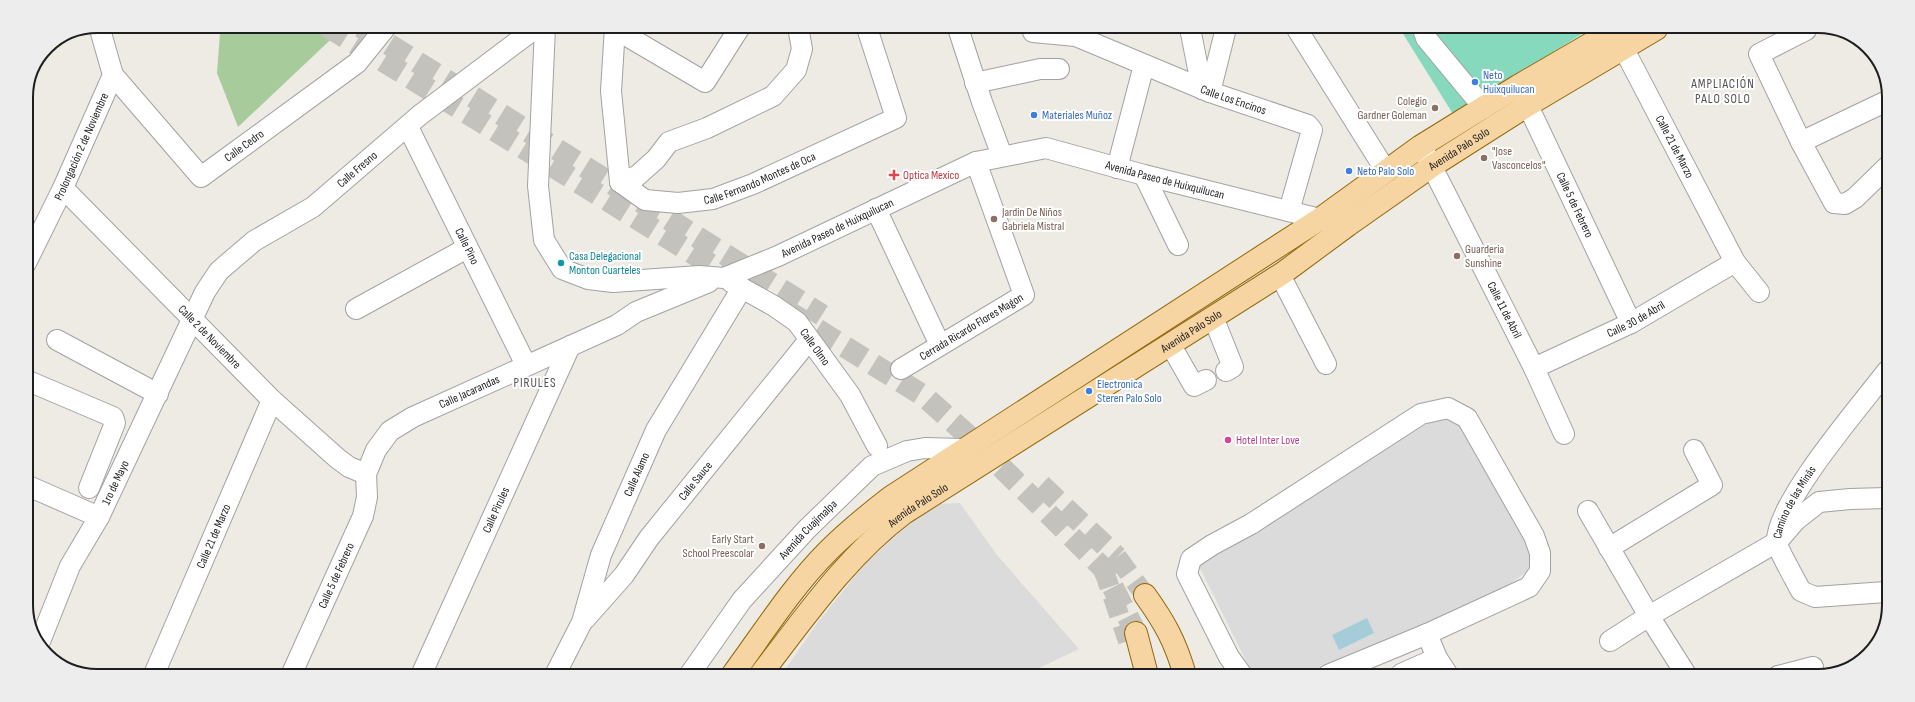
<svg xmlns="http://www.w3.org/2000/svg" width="1915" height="702" font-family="'Sofia Sans Condensed',sans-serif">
  <rect width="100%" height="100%" fill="#eeebe5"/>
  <!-- residential -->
  <path fill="#dcdbdb" d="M1441,416L1461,420L1530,544L1533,567L1509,585L1313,675H1253L1197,562L1393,443Z
    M960,503L997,555L1079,649L1039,668L1032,674H782L818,622L864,565L905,527L939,504Z"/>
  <!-- forest -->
  <path fill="#a8cb9c" d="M225,26L344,27L238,127L217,73L220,33Z"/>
  <!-- pitch -->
  <path fill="#87d9bd" d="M1400,29H1590L1453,114Z"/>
  <!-- water -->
  <path fill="#a7ccd9" d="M1367,618L1374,633L1339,650L1332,635Z"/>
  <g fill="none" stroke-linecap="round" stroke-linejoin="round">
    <!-- minor-tunnel -->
    <path stroke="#c4c2bd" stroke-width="20" stroke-dasharray="20 10" stroke-linecap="butt" d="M1117,557L1145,595
      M1103,568L1128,641"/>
    <!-- major-tunnel -->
    <path stroke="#c4c2bd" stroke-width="22" stroke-dasharray="22 11" stroke-linecap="butt" d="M327,26L742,284
      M361,27L822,315
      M789,312L924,396L982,448L1103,568L1136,633
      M1041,485L1117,557"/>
    <!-- minor casing -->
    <g stroke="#a2a2a2" stroke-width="22">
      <g id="minor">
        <path id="s1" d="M545,27L538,186L544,240L562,269L588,279L613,282L699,276L724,278L778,256L976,162L1046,148L1144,175L1332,222"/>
        <path d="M615,27L611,91L620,182"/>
        <path d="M958,28L982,102L1002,156"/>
        <path d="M1190,28L1202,89"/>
        <path d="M615,29L705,82L740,27"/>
        <path d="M1297,29L1386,171"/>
        <path d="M1423,29L1426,38L1484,108"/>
        <path d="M1806,30L1759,54L1801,142L1834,203L1845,204L1855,198L1888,166"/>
        <path id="s2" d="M1033,32L1076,36L1210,92L1308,125L1312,130L1289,211"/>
        <path id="s3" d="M1616,34L1735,262L1759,292"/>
        <path id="s4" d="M113,75L201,177L357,63L386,27"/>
        <path d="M975,83L1040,69H1059"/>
        <path id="s5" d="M1521,91L1631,323"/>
        <path d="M1210,92L1226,28"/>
        <path id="s6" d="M408,127L526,365"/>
        <path d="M1801,142L1889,100"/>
        <path id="s7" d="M1425,153L1534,368L1564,434"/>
        <path d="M1117,168L1144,65"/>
        <path d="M1144,175L1178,245"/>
        <path id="s8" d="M620,182L645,200L678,203L713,199L753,184L896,118L867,28"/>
        <path d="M620,182L637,176L656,159L669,142L707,128L773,96L796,70L802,49L798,27"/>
        <path id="s9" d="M63,188L272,400L337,458L349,467L366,474"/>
        <path d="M876,209L940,345"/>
        <path id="s10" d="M26,263L63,188L113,75L99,26"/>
        <path d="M1280,275L1326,364"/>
        <path id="s11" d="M731,282L774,306L797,322L850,395L877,446"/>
        <path d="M356,309L467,248"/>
        <path d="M1213,317L1233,367L1226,371"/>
        <path d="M57,340L158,394"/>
        <path d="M1170,344L1194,386L1206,380"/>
        <path id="s12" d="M1534,368L1631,323L1735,262"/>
        <path id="s13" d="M901,369L1024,295L976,162"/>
        <path d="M26,380L113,417L115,423L89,488"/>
        <path d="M26,485L99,517"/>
        <path d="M1588,511L1649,616L1687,676"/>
        <path d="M1609,548L1712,485L1694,450"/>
        <path id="s14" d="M1886,592L1815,597L1801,591C1797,583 1777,548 1777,542C1775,504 1862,404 1887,371"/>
        <path id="s15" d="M585,619L624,575L649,538L809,340"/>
        <path d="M1427,634L1437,658L1448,675"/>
        <path d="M1610,641L1649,616L1777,542L1795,521L1819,502L1850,499L1886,498"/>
        <path id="s16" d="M39,644L70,566L99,517L205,292L219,271L254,241L313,207L420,115L537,27"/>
        <path id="s17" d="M155,672L272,400"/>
        <path id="s18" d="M292,673L363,516L367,497L366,474L376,450L390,431L413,417L617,325L636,312L709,282"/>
        <path id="s19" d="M422,673L570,346"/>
        <path id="s20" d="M556,673L582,622L601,555L656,430L742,288"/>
        <path id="s21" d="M690,674L742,600L807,529L872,466L907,451L925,448L964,449"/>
        <path d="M1401,674L1437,658"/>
        <path d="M1242,675L1229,657L1187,574L1191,559L1212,545L1251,524L1421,414L1448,408L1467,418L1534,536L1540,553V571L1529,587L1427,634L1328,675"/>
        <path d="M1778,676L1813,667"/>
      </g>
    </g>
    <!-- major casing -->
    <g stroke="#8f6809" stroke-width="24">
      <g id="major">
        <path d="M1145,595C1165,623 1175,641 1185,675"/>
        <path d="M1136,633L1147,675"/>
        <path d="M733,674C763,633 793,586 828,551C848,531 869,514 891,497L1320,219L1421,146L1518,86L1616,29"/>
        <path id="s22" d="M761,674C805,617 846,557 904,513L1283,273L1348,225L1432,166L1528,105L1656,29"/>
      </g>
    </g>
    <!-- minor -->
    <use href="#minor" stroke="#fff" stroke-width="20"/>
    <!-- major -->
    <use href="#major" stroke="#f6d5a2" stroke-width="22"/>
  </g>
  <!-- markers -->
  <g fill="#3f7fe0" stroke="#fff" stroke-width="1.5">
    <circle cx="1475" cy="82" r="4"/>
    <circle cx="1034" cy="115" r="4"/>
    <circle cx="1349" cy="171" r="4"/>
    <circle cx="1089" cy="391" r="4"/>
  </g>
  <g fill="#8d6e63" stroke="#fff" stroke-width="1.5">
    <circle cx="1435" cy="108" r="4"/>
    <circle cx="1484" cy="158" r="4"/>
    <circle cx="994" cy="219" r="4"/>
    <circle cx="1457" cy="256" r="4"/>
    <circle cx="762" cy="546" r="4"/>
  </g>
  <path fill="#e0444e" stroke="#fff" stroke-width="1.5" d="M892 169h4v4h4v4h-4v4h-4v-4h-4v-4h4z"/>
  <circle fill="#0f9aa8" stroke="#fff" stroke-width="1.5" cx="561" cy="263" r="4"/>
  <circle fill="#d1479c" stroke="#fff" stroke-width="1.5" cx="1228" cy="440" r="4"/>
  <g text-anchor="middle" stroke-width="4" stroke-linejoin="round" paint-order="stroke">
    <!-- shop labels -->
    <g font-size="12" fill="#366cbe" stroke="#fff" text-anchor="start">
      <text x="1483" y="79">Neto<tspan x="1483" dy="14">Huixquilucan</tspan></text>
      <text x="1042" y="119">Materiales Muñoz</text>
      <text x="1357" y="175">Neto Palo Solo</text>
      <text x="1097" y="388">Electronica<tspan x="1097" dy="14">Steren Palo Solo</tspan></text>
    </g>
    <!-- street labels -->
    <g font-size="12" fill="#1e1e1e" stroke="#fff">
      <text dy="4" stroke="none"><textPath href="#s2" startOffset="213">Calle Los Encinos</textPath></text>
      <text dy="4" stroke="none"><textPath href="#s10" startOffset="129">Prolongación 2 de Noviembre</textPath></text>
      <text dy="4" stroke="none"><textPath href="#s4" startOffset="188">Calle Cedro</textPath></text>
      <text dy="4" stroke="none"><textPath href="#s3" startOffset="127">Calle 21 de Marzo</textPath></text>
      <text dy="4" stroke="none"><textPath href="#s22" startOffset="880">Avenida Palo Solo</textPath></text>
      <text dy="4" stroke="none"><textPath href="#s16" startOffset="587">Calle Fresno</textPath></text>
      <text dy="4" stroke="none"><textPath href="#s8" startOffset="150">Calle Fernando Montes de Oca</textPath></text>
      <text dy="4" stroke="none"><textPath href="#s1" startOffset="884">Avenida Paseo de Huixquilucan</textPath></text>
      <text dy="4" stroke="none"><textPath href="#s5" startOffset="126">Calle 5 de Febrero</textPath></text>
      <text dy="4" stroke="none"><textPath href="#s1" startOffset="536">Avenida Paseo de Huixquilucan</textPath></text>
      <text dy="4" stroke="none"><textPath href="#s6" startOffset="133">Calle Pino</textPath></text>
      <text dy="4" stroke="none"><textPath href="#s7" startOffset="176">Calle 11 de Abril</textPath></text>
      <text dy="4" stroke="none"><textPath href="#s12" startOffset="113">Calle 30 de Abril</textPath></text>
      <text dy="4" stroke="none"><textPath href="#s13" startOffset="82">Cerrada Ricardo Flores Magon</textPath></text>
      <text dy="4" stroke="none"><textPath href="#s22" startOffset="556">Avenida Palo Solo</textPath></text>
      <text dy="4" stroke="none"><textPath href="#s9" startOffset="209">Calle 2 de Noviembre</textPath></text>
      <text dy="4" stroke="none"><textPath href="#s11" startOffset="108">Calle Olmo</textPath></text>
      <text dy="4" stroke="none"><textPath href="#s18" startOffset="353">Calle Jacarandas</textPath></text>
      <text dy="4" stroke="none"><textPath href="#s20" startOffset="215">Calle Alamo</textPath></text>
      <text dy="4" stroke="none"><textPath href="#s15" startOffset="177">Calle Sauce</textPath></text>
      <text dy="4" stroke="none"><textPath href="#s16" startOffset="179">1ro de Mayo</textPath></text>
      <text dy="4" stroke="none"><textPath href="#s14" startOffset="185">Camino de las Minãs</textPath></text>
      <text dy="4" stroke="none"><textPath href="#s22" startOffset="232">Avenida Palo Solo</textPath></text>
      <text dy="4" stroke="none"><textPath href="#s19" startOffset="179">Calle Pirules</textPath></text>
      <text dy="4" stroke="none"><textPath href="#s21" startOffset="187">Avenida Cuajimalpa</textPath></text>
      <text dy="4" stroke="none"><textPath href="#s17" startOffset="148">Calle 21 de Marzo</textPath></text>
      <text dy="4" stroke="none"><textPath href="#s18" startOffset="107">Calle 5 de Febrero</textPath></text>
    </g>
    <!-- education labels -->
    <g font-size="12" fill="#785e54" stroke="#fff" text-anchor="start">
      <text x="1427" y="105" text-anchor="end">Colegio<tspan x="1427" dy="14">Gardner Goleman</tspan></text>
      <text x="1492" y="155">"Jose<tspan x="1492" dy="14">Vasconcelos"</tspan></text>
      <text x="1002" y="216">Jardin De Niños<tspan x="1002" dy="14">Gabriela Mistral</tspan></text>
      <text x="1465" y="253">Guarderia<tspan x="1465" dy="14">Sunshine</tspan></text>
      <text x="754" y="543" text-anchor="end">Early Start<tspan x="754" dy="14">School Preescolar</tspan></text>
    </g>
    <!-- health labels -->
    <g font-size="12" fill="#be3a42" stroke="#fff" text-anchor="start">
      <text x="903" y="179">Optica Mexico</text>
    </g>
    <!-- culture labels -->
    <g font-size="12" fill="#0d838f" stroke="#fff" text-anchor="start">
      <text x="569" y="260">Casa Delegacional<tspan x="569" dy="14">Monton Cuarteles</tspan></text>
    </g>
    <!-- hotel labels -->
    <g font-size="12" fill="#b23c85" stroke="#fff" text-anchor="start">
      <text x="1236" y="444">Hotel Inter Love</text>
    </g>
    <!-- neighbourhood labels -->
    <g font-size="13" letter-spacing="1" fill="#515151" stroke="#fff">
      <text x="1723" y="88">AMPLIACIÓN<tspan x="1723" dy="15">PALO SOLO</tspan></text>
      <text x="535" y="387">PIRULES</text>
    </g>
  </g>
  <!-- crop -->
  <path d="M0 0H1915V702H0ZM97 33H1818A64 64 0 0 1 1882 97V605A64 64 0 0 1 1818 669H97A64 64 0 0 1 33 605V97A64 64 0 0 1 97 33Z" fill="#ededed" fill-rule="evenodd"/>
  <path fill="none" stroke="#1e1e1e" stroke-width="2" d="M97 33H1818A64 64 0 0 1 1882 97V605A64 64 0 0 1 1818 669H97A64 64 0 0 1 33 605V97A64 64 0 0 1 97 33Z"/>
</svg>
